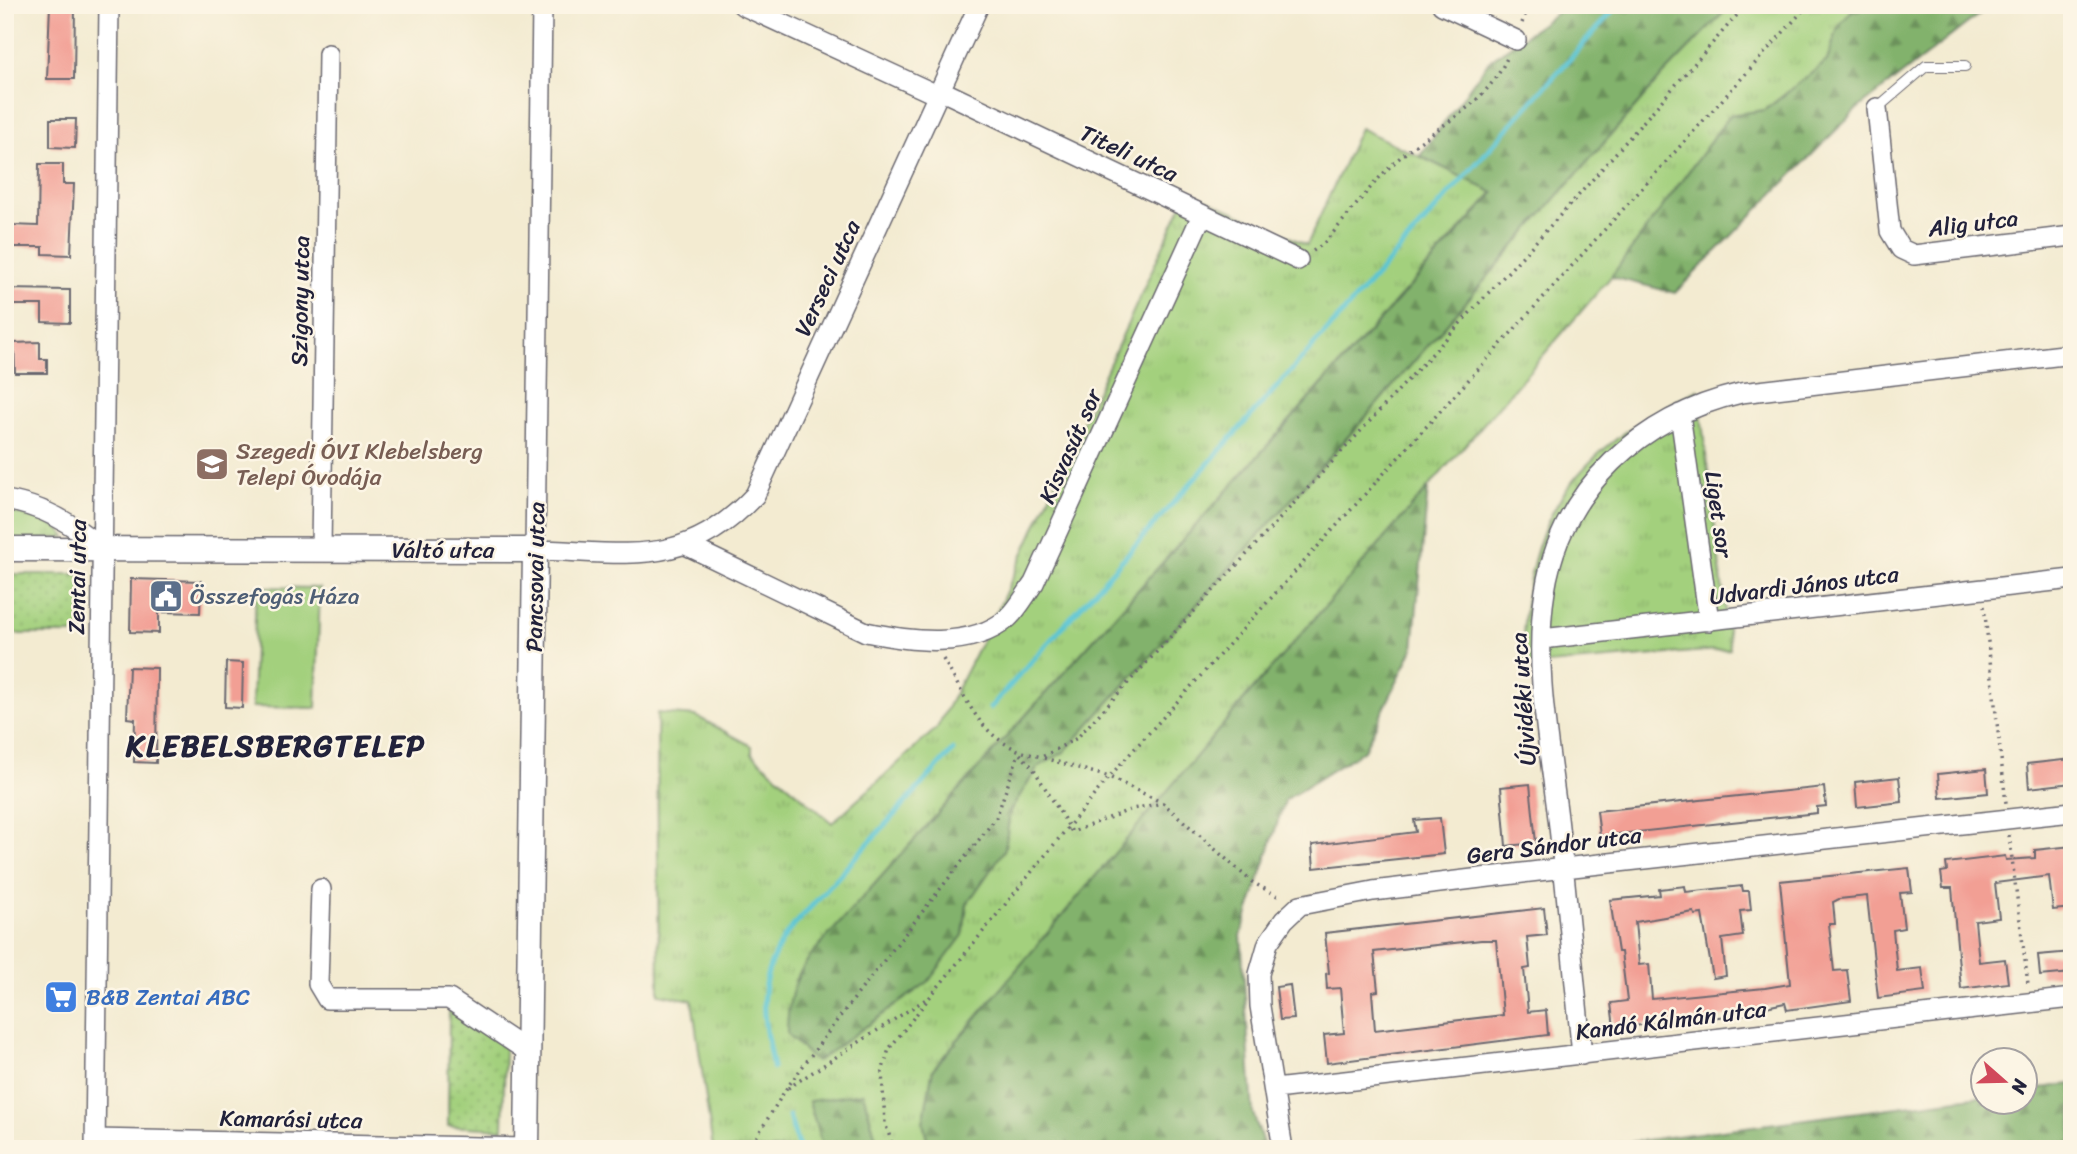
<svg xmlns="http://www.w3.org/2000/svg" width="2077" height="1154" font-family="Sriracha,sans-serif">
  <defs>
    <pattern id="grass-tufts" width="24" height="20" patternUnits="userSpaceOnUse" patternTransform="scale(1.75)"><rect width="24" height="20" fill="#a3d07d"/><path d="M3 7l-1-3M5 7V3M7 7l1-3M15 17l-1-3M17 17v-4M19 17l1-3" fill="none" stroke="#8cb26d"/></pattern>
    <pattern id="forest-firs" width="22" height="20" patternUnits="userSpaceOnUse" patternTransform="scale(1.75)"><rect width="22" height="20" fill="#82b26c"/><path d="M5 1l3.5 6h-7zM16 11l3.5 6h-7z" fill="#6a905a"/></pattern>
    <pattern id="park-dots" width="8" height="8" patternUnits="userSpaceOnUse" patternTransform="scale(1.75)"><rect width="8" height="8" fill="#a3d07d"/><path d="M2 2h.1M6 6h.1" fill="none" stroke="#8cb26d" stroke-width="1.8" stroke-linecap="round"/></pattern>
  </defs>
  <rect width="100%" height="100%" fill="#fcf5e5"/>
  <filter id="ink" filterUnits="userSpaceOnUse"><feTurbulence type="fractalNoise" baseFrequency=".0143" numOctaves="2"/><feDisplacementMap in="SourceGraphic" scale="14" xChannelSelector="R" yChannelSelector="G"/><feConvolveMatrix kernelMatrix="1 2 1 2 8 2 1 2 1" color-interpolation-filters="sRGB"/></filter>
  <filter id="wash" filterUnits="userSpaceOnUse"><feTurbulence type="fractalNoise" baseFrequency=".00686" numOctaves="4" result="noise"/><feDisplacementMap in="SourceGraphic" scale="28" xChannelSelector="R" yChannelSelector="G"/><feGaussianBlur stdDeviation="1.57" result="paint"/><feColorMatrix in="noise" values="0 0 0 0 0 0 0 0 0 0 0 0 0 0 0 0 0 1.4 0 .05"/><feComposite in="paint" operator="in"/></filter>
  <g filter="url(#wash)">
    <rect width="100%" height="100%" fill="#f3ebd1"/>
    <!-- grass -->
    <path fill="url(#grass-tufts)" stroke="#62795c" stroke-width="2" d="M1731,5H1856L1838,28L1827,61L1765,110L1730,115L1611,277L1249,694L933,1069L923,1123L930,1149H879L863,1093L809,1102L823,1149H713L692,1000L659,994L657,713L696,716L752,746V754L832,823L937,728L1000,605L1188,191L1307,245L1360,128L1494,192L811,955L795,980L963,935L967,904L1005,849L1010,811L1038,767L1064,752L1371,411L1663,75Z
      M1698,390L1730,649L1522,666C1524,518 1567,455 1698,390Z
      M5,511C24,515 56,520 66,537L5,543Z"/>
    <!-- forest -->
    <path fill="url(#forest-firs)" stroke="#526a54" stroke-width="2" d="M1568,5H1731L1663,75L1371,411L1064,752L1038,767L1010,811L1005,849L967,904L963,935L928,982L816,1062L787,1034C787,1002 793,981 811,955L1494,193L1420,156L1489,61Z
      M1856,5H1974L1982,12L1857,109L1675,293L1611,277L1730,115L1765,110L1827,61L1838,28Z
      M1428,488L1413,649L1364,750L1285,800L1241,935L1253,1113L1265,1149H930L923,1123L933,1069L1249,694Z
      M2072,1084V1149H1577L1982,1096V1102H2024L2025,1090Z
      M863,1093L879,1149H823L809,1101Z"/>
    <!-- park -->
    <path fill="url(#park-dots)" stroke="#62795c" stroke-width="2" d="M5,574H82V634H5Z
      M449,1009L505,1047L503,1129L448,1126Z"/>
    <!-- garden -->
    <path fill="#a3d07d" stroke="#62795c" stroke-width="2" d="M256,587L320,588L316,708L252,707Z"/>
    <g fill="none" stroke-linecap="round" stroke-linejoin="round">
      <!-- stream -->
      <path stroke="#5ac5d4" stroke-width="5" d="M990,708L1618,5
        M773,1068C762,1012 754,981 788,932L953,750
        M789,1116L799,1149"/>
    </g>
    <g id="blocks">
      <!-- building -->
      <path fill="#f29f94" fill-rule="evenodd" d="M50,5H75L74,79H47Z
        M50,119H76L75,148L50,147Z
        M39,164H63V184H74L71,255L43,254V247H10L11,225L38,226Z
        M5,289L70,290V323L42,322V305H5Z
        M40,342V359H47V373H15L14,343Z
        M131,579L201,581L200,613L159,612V633L130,632Z
        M226,662L243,663L242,708L225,707Z
        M129,667L157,668L156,763L134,762L135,719L127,718Z
        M2072,759V783L2029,788L2027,764Z
        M1986,769L1988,793L1940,798L1938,774Z
        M1899,777L1902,802L1857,807L1855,782Z
        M1530,784L1536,843L1506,846L1501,787Z
        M1824,787L1826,806L1817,807V813L1600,836L1597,811Z
        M1440,818L1444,854L1314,868L1312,845L1416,832L1414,820Z
        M2072,846V908L2053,910L2049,876L1995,883L1999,918L1975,921L1979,962L2005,959L2008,983L1961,989L1952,888H1943L1941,872L1947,871L1946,863L2005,856L2006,860L2035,858V850Z
        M1909,868L1912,892L1900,893L1904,928L1893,930L1897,971L1922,968L1925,992L1878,998L1867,896L1839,899L1833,902L1835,924H1829L1834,971L1847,970L1851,1001L1787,1010L1785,1003L1756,1009V1013L1614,1028L1611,1003L1627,1001L1621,952H1618L1610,900L1660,895L1659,889L1685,886L1686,892L1742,886L1743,891H1749L1751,910L1740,911L1743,936L1722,939L1726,976L1713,978L1702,914L1695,915L1694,912L1635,922L1639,965L1649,964L1652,999L1765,988L1790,984L1780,881Z
        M1544,908L1547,935L1527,937L1530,968L1524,969L1528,1012L1546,1010L1548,1035L1327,1063L1324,1035L1344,1033L1340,988L1327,989L1326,974L1329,973L1325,933ZM1481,940H1496L1503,1015L1375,1030L1372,992L1378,991L1374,952Z
        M2072,952V973L2040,976L2038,955Z
        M1290,985L1294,1019L1280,1020L1276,987Z"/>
    </g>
  </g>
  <g filter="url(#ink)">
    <use href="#blocks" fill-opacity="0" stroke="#6b6870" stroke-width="2"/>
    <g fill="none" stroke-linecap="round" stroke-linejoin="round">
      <!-- service casing -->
      <g stroke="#6b6870" stroke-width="12">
        <path id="service" d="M1877,108L1926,66H1965"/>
      </g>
      <!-- minor casing -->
      <g stroke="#6b6870" stroke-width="22">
        <path id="minor" d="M542,5L535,550C628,552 685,570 755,495L979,5
          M742,5L937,95
          M1442,5L1516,40
          M940,90L1298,260
          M1877,108L1890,231L1901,249L1914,255L2072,236
          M1680,414L1709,621
          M5,500C43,506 73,523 101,548
          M688,546L866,632C909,641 971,650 1008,618C1018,609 1026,594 1034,583L1202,215
          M321,549L328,54
          M1542,639L2072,579
          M321,889L318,984L327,999H449L527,1051
          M1582,1055C1574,976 1567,897 1558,818C1549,744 1533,665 1545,591C1561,488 1642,416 1741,393L2072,354
          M1275,1089L2072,998
          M95,1139L527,1148
          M95,1149L109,5
          M1283,1149L1260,1006L1259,974L1268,943L1284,920L1300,905L1373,891L1564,868L2072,812"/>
      </g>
      <!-- tertiary casing -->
      <g stroke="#6b6870" stroke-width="27">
        <path id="tertiary" d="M5,549L535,550L527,1149"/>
      </g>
      <!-- path -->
      <path stroke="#6b6870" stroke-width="3.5" stroke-dasharray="2 5" stroke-linecap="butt" d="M1522,23L1529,5
        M1313,251L1323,244C1347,218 1369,186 1395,162C1435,125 1484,110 1508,56
        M1984,606L2006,803
        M943,659C972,707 981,745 1042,757L1077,738L1577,197L1746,5
        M1020,754L1033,768L1072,832L1132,809L1163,803L1252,882L1281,898
        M1044,758L1109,777L1161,802
        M2009,835L2028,984
        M788,1088L926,999
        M749,1149L786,1089L835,1023L996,818L1019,753
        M894,1149L885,1123L882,1072L889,1049L929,998L1109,777L1808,5"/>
      <!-- service -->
      <use href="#service" stroke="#fff" stroke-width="10"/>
      <!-- minor -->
      <use href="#minor" stroke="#fff" stroke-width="19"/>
      <!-- tertiary -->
      <use href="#tertiary" stroke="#fff" stroke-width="24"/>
    </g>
  </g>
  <!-- icons -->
  <defs>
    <g id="school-square" transform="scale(1.75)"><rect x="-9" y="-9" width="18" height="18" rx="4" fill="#8d6e63" stroke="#fcf5e5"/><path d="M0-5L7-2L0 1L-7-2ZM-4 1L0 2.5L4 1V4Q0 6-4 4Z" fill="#fff"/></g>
    <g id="civic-square" transform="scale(1.75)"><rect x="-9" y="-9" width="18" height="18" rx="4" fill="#5c6f8a" stroke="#fcf5e5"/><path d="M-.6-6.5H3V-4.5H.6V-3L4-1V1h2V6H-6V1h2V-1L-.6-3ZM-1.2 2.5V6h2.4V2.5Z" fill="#fff"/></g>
    <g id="supermarket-square" transform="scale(1.75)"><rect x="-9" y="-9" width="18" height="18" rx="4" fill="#3f7fe0" stroke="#fcf5e5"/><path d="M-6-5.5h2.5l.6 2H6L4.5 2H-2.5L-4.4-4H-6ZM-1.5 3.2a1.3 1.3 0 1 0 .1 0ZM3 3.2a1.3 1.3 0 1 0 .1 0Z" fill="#fff"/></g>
  </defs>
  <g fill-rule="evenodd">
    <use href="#school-square" x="212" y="464"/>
    <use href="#civic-square" x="166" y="596"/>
    <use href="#supermarket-square" x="61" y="997"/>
  </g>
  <g text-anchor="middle" stroke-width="5" stroke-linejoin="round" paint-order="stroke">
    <!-- street labels -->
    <g font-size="23" fill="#22223b" stroke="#fcf5e5">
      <text transform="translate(1129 153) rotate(25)" y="8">Titeli utca</text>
      <text transform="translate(1973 223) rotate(-7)" y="8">Alig utca</text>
      <text transform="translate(827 278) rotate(-65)" y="8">Verseci utca</text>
      <text transform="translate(300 301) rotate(-89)" y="8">Szigony utca</text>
      <text transform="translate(1070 446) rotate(-66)" y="8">Kisvasút sor</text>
      <text transform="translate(1719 514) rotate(82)" y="8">Liget sor</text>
      <text x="443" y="558">Váltó utca</text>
      <text transform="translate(77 577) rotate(-89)" y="8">Zentai utca</text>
      <text transform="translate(535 577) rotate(-89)" y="8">Pancsovai utca</text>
      <text transform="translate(1804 585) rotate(-7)" y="8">Udvardi János utca</text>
      <text transform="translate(1523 699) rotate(-94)" y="8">Újvidéki utca</text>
      <text transform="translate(1554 845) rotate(-7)" y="8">Gera Sándor utca</text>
      <text transform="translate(1671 1020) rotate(-7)" y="8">Kandó Kálmán utca</text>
      <text transform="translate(291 1119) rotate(1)" y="8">Kamarási utca</text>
    </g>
    <!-- education labels -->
    <g font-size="23" fill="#785e54" stroke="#fcf5e5" text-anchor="start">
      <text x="236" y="459">Szegedi ÓVI Klebelsberg<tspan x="236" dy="26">Telepi Óvodája</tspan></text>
    </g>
    <!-- service labels -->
    <g font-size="23" fill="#4e5e75" stroke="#fcf5e5" text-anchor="start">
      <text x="190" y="604">Összefogás Háza</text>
    </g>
    <!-- shop labels -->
    <g font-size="23" fill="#366cbe" stroke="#fcf5e5" text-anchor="start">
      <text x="86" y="1005">B&amp;B Zentai ABC</text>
    </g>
    <!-- district labels -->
    <g font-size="30" font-weight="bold" letter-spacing="2" fill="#22223b" stroke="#fcf5e5">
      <text x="276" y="756">KLEBELSBERGTELEP</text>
    </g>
  </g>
  <!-- margin -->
  <rect width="2077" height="1154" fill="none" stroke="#fcf5e5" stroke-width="28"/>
  <!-- north arrow -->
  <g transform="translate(2004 1081) rotate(110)"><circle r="33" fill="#fcf5e5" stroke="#a5a1a1" stroke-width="2"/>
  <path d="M0-5L12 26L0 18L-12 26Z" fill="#d1495b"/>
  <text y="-10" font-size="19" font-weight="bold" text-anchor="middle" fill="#22223b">N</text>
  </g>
</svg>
